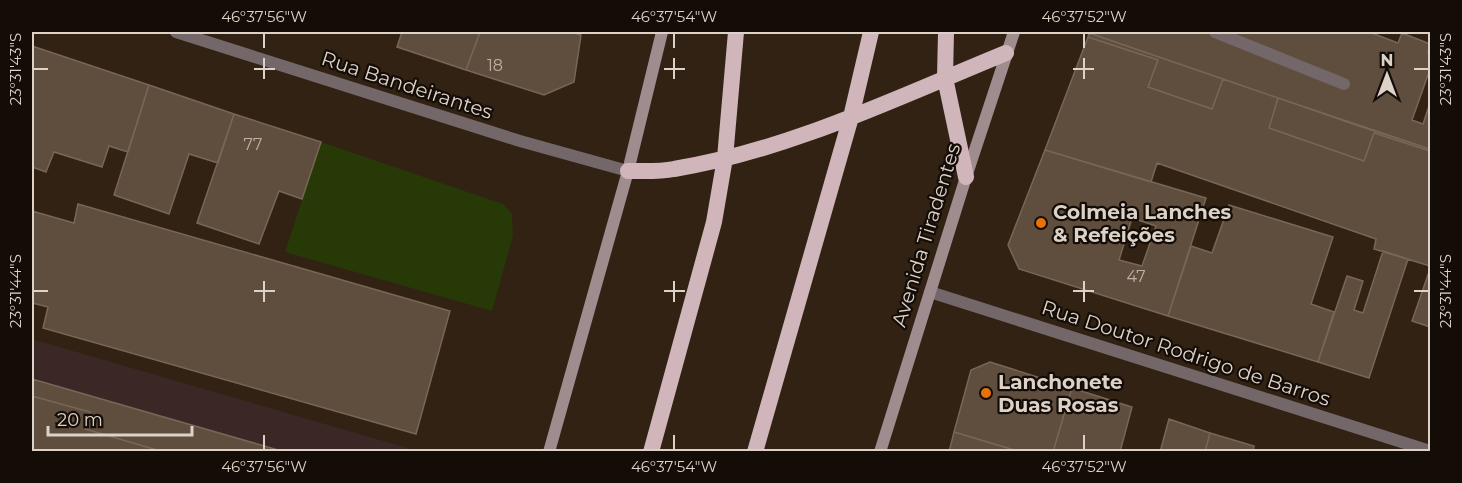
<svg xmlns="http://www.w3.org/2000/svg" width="1462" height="483" font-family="Montserrat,sans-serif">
  <rect width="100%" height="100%" fill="#312213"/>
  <!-- education -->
  <path fill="#3b2725" d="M32,339L418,451H32Z"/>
  <!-- green -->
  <path fill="#273906" d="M321,142L503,204L512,214L513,236L492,311L285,252Z"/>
  <!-- building -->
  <path fill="#5f4e3e" stroke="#786656" stroke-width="1.5" fill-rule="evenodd" d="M402,32H480L466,70L397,47Z
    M480,32H572L581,35L574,82L544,95L466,70Z
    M1090,32H1369L1398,43L1402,33L1430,44L1428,52L1430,53V69L1412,120L1423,124L1430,103V149L1362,127L1089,33Z
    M1089,33L1223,79L1212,109L1148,87L1158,60L1088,37Z
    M1088,37L1158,60L1148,87L1212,109L1223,79L1278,98L1269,128L1364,161L1374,133L1430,151V266L1374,249L1376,239L1157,163L1151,182L1045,150Z
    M32,46L149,85L128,152L109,146L102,167L54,152L46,172L32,167Z
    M149,85L234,114L218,163L189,154L169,214L114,195Z
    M1278,98L1430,149V151L1374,133L1364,161L1269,128Z
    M234,114L321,142L302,199L279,191L259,244L197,223Z
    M1045,150L1206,198L1168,316L1019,269L1008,245ZM1132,218L1156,226L1142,266L1119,260Z
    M78,204L450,311L416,434L43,328L48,307L32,303V211L74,223Z
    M1229,205L1333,237L1311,304L1334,312L1318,362L1168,316L1191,246L1212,253Z
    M1383,251L1408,259L1369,378L1318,362L1347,276L1363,281L1354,310L1363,313Z
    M1430,269V327L1412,321Z
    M990,362L1072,388L1053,452H1021L954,432L971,370Z
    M32,379L285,452H164L85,429L90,412L32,396Z
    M1072,388L1132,407L1120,452H1053Z
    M32,396L90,412L85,429L164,452H32Z
    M1169,419L1210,433L1205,452H1160Z
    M954,432L1021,452H949Z
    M1210,433L1254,446L1253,452H1205Z"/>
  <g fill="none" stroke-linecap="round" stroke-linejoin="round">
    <!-- service -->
    <path stroke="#736769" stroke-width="12" d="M1215,32L1344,84"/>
    <!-- minor -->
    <path stroke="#736769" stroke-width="12" d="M930,292L1430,451"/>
    <!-- tertiary -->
    <path stroke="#736769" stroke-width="12" d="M176,32L520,141L628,171"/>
    <!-- secondary -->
    <path stroke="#9f8c8f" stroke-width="12" d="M549,452L628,171L662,32
      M880,452L966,177L1014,32"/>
    <!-- trunk -->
    <path stroke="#d0b6ba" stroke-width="16" d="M946,32L945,78L966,177
      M628,171C643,171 659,172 674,169C790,150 898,97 1006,53
      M651,452L714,222L725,158L736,32
      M755,452L851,117L871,32"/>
  </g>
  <!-- ticks -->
  <path fill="none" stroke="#dcd2c8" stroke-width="2" d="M264,33V48M674,33V48M1084,33V48M264,58V79M674,58V79M1084,58V79M33,69H48M254,69H275M664,69H685M1073,69H1094M1414,69H1429M264,281V302M674,281V302M1084,281V302M33,291H48M254,291H275M664,291H685M1073,291H1094M1414,291H1429M264,435V450M674,435V450M1084,435V450"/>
  <!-- markers -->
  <g fill="#e8710a" stroke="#140d07" stroke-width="2">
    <circle cx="1041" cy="223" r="6"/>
    <circle cx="986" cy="393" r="6"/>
  </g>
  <g text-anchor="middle" stroke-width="4.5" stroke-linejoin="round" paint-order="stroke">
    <!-- number labels -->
    <g font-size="16" fill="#bdb1a6">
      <text x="495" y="71">18</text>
      <text x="253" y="150">77</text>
      <text x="1136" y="282">47</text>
    </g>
    <!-- street labels -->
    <g font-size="20" fill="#dcd2c8" stroke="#140d07">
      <text transform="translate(407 85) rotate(18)" y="7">Rua Bandeirantes</text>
      <text transform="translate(926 235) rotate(-73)" y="7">Avenida Tiradentes</text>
      <text transform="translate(1186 353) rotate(18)" y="7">Rua Doutor Rodrigo de Barros</text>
    </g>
    <!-- poi labels -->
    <g font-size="20" font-weight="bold" fill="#dcd2c8" stroke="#140d07" text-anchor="start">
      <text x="1053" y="219">Colmeia Lanches<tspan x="1053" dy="23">&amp; Refeições</tspan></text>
      <text x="998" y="389">Lanchonete<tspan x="998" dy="23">Duas Rosas</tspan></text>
    </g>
  </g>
  <!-- border -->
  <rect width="1462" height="483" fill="none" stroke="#140d07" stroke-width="66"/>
  <!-- north arrow -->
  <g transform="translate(1387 75)" stroke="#140d07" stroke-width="4.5" paint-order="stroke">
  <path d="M0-4.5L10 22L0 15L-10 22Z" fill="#dcd2c8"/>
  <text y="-9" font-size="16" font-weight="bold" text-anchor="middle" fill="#dcd2c8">N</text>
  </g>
  <!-- scale -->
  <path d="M48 426v9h144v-9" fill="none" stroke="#dcd2c8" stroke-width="3"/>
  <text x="57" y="426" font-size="18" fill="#dcd2c8" stroke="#140d07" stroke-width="4.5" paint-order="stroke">20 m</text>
  <rect x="33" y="33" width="1396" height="417" fill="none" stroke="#dcd2c8" stroke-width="2"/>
  <g font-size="15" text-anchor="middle" fill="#dcd2c8">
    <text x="264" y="22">46°37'56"W</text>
    <text x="674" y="22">46°37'54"W</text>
    <text x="1084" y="22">46°37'52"W</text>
    <text transform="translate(16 69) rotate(-90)" y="5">23°31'43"S</text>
    <text transform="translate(1446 69) rotate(-90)" y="5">23°31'43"S</text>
    <text transform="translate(16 291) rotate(-90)" y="5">23°31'44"S</text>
    <text transform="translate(1446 291) rotate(-90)" y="5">23°31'44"S</text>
    <text x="264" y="472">46°37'56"W</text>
    <text x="674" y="472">46°37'54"W</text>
    <text x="1084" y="472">46°37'52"W</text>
  </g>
</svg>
